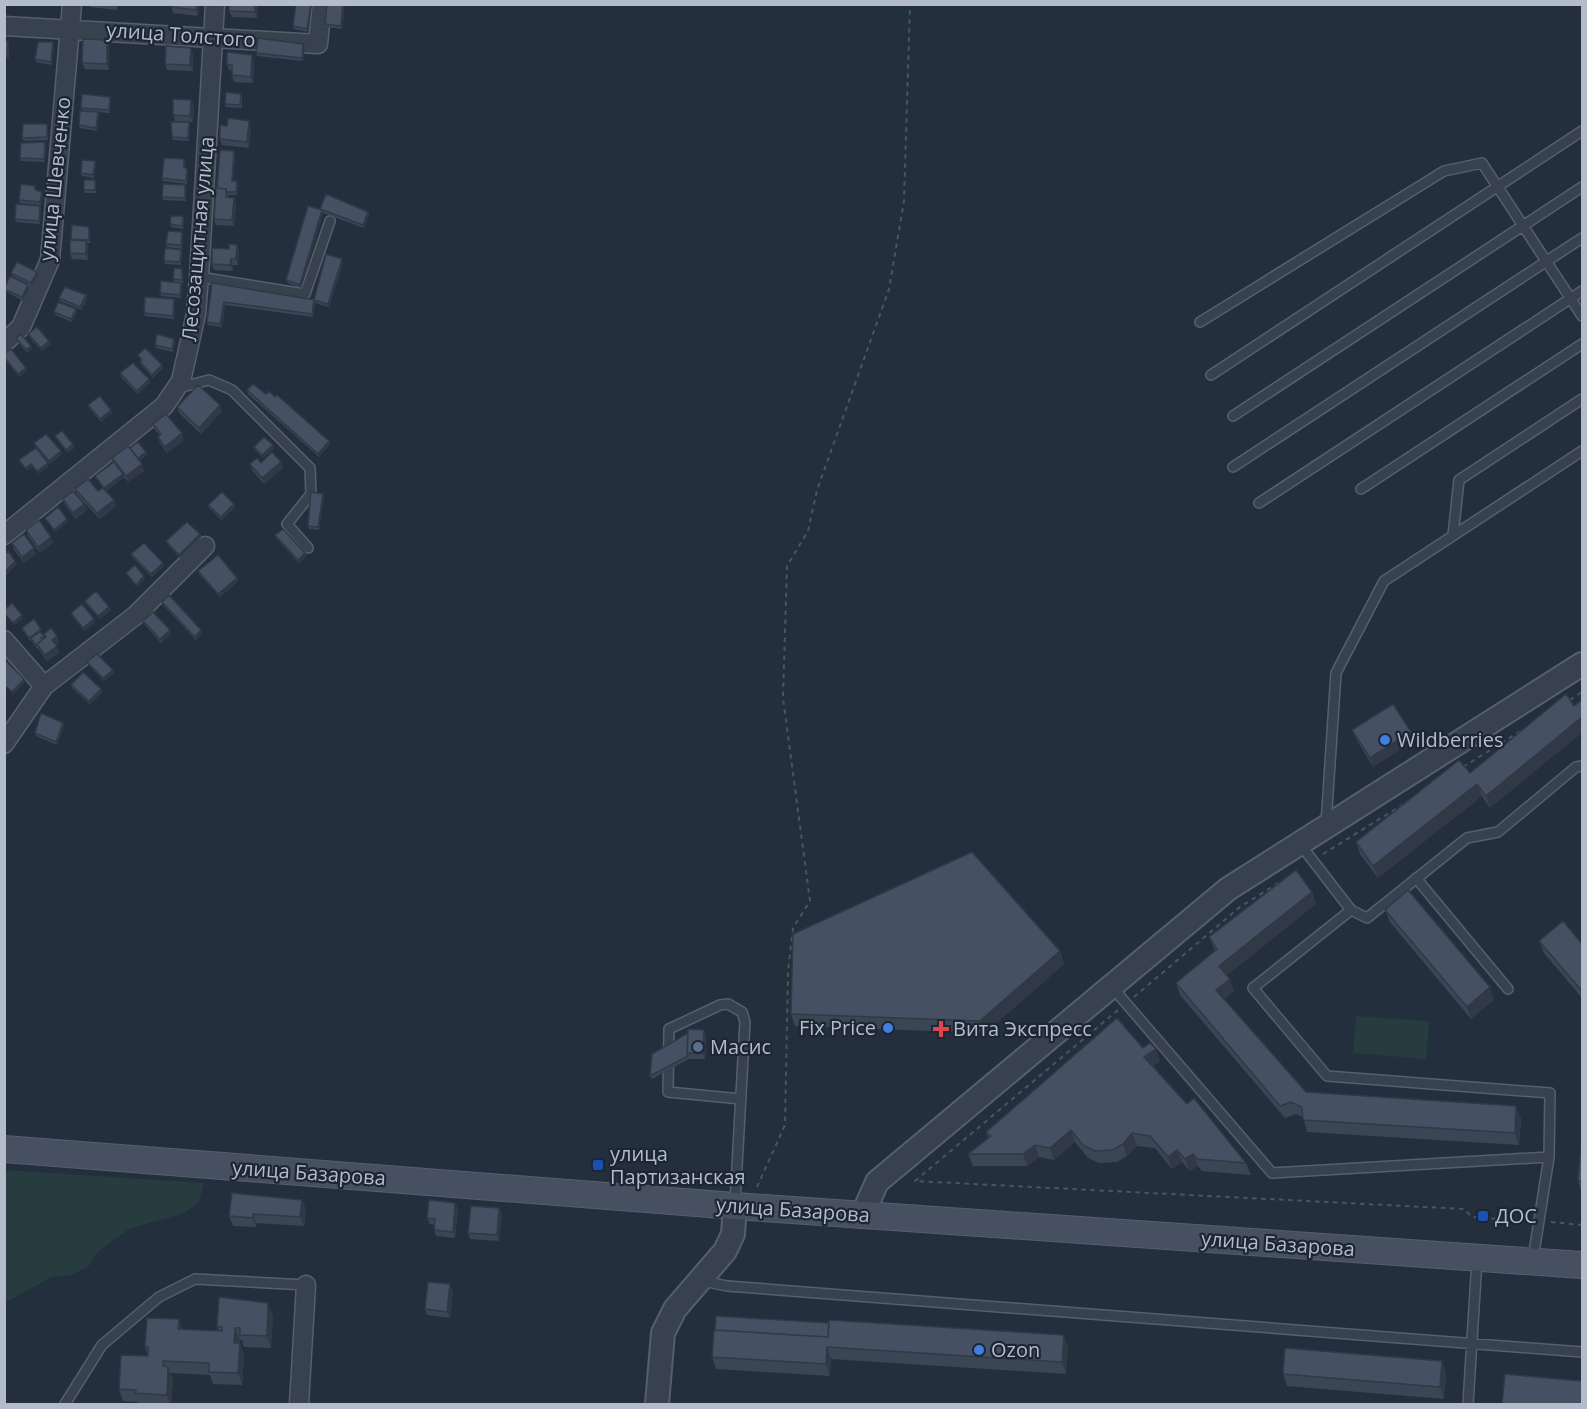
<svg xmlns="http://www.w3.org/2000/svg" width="1587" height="1409" font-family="'Open Sans',sans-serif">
  <rect width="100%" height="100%" fill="#242f3e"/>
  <!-- green -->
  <path fill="#263c3f" d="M1356,1016L1429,1021L1426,1059L1353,1053Z
    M5,1170L204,1183L199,1202L184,1213L129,1229L99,1251L88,1267L71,1275L51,1277L5,1303Z"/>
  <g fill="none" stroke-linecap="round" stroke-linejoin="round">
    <!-- service casing -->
    <g stroke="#565f6c" stroke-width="12">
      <path id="service" d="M199,277L305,294L330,221
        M1200,322L1444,171L1482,163L1582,316
        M1211,375L1582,131
        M178,388L209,380L232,390L310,468L311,494L287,524L308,548
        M1233,416L1582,187
        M1233,467L1582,238
        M1361,489L1582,344
        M1259,503L1582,291
        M1453,535L1459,480L1582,399
        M1326,824L1336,673L1384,581L1582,451
        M1300,844L1351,910L1253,988L1327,1076L1550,1093L1549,1157L1533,1259
        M1416,878L1508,989
        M1351,910L1367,918L1467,838L1498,832L1576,767L1582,766
        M1112,987L1272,1173L1549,1157
        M735,1203L745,1022L742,1012L728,1004L720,1005L669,1029L668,1092L741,1099
        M703,1281L727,1286L1582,1352
        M65,1404L102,1345L159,1297L195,1279L306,1285
        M1468,1404L1477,1260"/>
    </g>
    <!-- minor casing -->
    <g stroke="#565f6c" stroke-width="21">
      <path id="minor" d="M4,26L318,44L322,4
        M4,343L21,327L50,260L72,4
        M4,535L164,406L181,381L196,314L199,277L215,4
        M4,640L44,686
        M4,744L44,686L136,615L205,546
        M299,1404L306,1285"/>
    </g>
    <!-- tertiary casing -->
    <g stroke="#565f6c" stroke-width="26">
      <path id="tertiary" d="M862,1216L877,1182L1228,889L1582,664
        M657,1404L663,1333L675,1309L725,1251L733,1234L735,1206"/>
    </g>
    <!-- secondary casing -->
    <g stroke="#565f6c" stroke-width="28">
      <path id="secondary" d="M4,1149L735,1206L1582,1265"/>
    </g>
    <!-- path -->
    <path stroke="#44595c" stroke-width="2" stroke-dasharray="4.5 4.5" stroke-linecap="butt" d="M1570,700L1582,692
      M1463,767L1524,729
      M1323,854L1407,802
      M1134,997L1240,907L1288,877
      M1118,1010L915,1181L1464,1209L1472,1217L1528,1221
      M757,1187L785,1125L788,972L793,928L810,901L783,698L787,566L808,531L817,490L889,289L904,201L910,4
      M1551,1222L1582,1225"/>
    <!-- service -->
    <use href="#service" stroke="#38414e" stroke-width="9"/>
    <!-- minor -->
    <use href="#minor" stroke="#38414e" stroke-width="18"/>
    <!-- tertiary -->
    <use href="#tertiary" stroke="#38414e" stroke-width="22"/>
    <!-- secondary -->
    <use href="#secondary" stroke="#465061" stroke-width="26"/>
  </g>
  <!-- wall -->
  <path fill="#3b4654" d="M89,4H117V10L90,7Z
    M171,4H199L198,16L173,13Z
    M229,4H258L257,18L232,17L229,11Z
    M296,4H312L308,32L294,29L293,26Z
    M327,4H345L342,29L326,27L325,24Z
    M107,40L109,46V70L85,69L82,63Z
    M54,45L52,65L36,62L35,59Z
    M305,47L303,61L257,56L256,53Z
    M193,54V71L167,70L165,64Z
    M254,61L253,83L234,82L232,75V71L229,70L227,64Z
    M241,94L242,97V108L226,107L225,104Z
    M111,100L110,113L82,111L81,108Z
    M191,100L194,106L193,122L175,121L173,115Z
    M98,112L99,116L97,131L80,128L79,125Z
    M189,122L190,125L189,141L173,140L172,137Z
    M48,127V140L24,141L22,138Z
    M251,127L249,148L222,145L220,139Z
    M46,146L45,162L21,161L20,158Z
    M234,151L235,154L233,181L238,184L237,195H228V197L236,204L234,226L216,225L214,219Z
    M184,159L185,168L188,171L187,184L163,181L162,178Z
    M95,161L96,164L94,178L82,176L81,173Z
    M96,183V193H85L84,190Z
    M185,185L186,188V201L163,200L162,197Z
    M37,189L36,191L43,195L41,205L20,203L19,200Z
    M40,206L41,209L40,224L16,222L15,219Z
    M320,209L368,212L369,215L364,228L323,213L301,288L288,283L286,280Z
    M183,216L184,219L183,229L171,227L170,224Z
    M90,230V243H87L88,247V260L72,259L70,253L71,239Z
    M183,235L182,249L167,247L166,244Z
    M181,250L182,253L181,265L165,264L164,261Z
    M239,251L238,265H233V271L214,270L212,264Z
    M343,262L329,307L315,303L313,317L225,305L222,327L208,325L207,322L212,283L314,300Z
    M183,272V283H181L182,286L181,298L161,296L160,293L174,282L173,279Z
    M11,273L38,275L32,286L12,276Z
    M4,288H29L23,301L5,291Z
    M86,295L87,298L82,310L60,301L59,298Z
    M175,302L174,319L145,316L144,313Z
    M76,309L77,312L72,322L55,315L54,312Z
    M28,334L51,344L42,351L29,337Z
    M16,338L32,349L27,353L17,341Z
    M175,342L173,352L156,348L155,345Z
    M4,354L26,368L27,371L19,377L4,358Z
    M138,355L163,368L153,378L141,365L140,362L141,361Z
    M120,373L149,379L150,382L138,394L121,377Z
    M247,390L275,397L330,444L319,457L248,394Z
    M88,405L111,410L112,413L101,422L89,408Z
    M177,407L222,411L201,434L179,413Z
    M153,424L184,440L167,453L160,443L158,437L160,435L155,430Z
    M34,443L61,451L62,454L50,464L35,446Z
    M254,447L274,448L263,458L255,450Z
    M130,448L147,455L139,461L144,471L128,482L124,477L106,491L114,500L116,506L100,519L77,495L75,489L98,491L103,488L95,476L113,462L112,458L131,451Z
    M281,462L283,468L264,484L252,470L250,464Z
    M324,497L319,530L309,529L308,526Z
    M63,499L84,504L87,510L76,519L65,505Z
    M234,504L235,507L222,520L209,508L208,505Z
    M26,530L53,543L40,553L28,536Z
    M200,534L201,537L180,558L167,544L166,541Z
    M275,535L305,553L306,556L299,563L276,538Z
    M12,543L36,554L24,563L14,550Z
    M131,554L164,566L152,577L132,557Z
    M198,571L238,581L220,597L199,574Z
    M85,601L109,607L111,610L100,619L86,604Z
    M162,602L202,633L196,640L163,605Z
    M71,613L95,622L84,631L72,616Z
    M143,621L171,633L161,643L144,624Z
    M22,628L42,632L41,633L44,638L46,637L44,634L59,642L55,645L59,653L47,661L38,648L37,649L31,640L30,641L23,631Z
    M87,662L113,670L114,673L104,681L89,665Z
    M71,685L102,692L90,704L72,688Z
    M1566,694L1490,808L1482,796L1378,878L1360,854L1356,842L1470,773Z
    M64,726L57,745L36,736L35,733Z
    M1352,730L1411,732L1414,741L1373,767L1356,739Z
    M1312,892L1316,904L1227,975L1234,991L1224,999L1306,1092L1521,1118L1519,1145L1307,1132L1303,1117L1296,1114L1285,1118L1180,995L1176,983L1215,951L1209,937Z
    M1385,910L1494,1000L1471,1019L1390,922Z
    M1539,941L1582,944V998L1544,953Z
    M1060,951L1064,964L985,1033L795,1026L791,1014Z
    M706,1036L705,1059H689L652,1079L650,1076Z
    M1143,1048L1160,1061L1153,1066L1187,1104L1246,1163L1251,1175L1202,1171L1198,1166L1190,1171L1182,1162L1172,1169L1155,1148L1137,1146L1127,1156L1117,1162L1099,1163L1088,1158L1075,1142L1054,1160L1039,1157L1027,1166H973L968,1154L988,1138L986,1132Z
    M1578,1181L1582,1182V1193Z
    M455,1203L458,1209L455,1238L436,1236L434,1230L435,1225L430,1224L427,1218Z
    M499,1208L502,1214L499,1241L470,1239L468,1233Z
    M306,1209L304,1226L256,1223V1227L233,1226L229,1216Z
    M453,1291L450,1318L427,1315L425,1309Z
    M273,1315L271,1348L244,1347L242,1340H240L239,1343L244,1355L242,1385L213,1384L210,1375L170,1373L173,1379L171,1404H139L138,1402L123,1401L119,1389L148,1356L145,1347L182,1330L219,1331L217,1327Z
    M714,1330L1068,1347L1066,1374L831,1359L830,1376L716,1369L712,1357Z
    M1442,1361L1446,1373L1444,1399L1287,1386L1283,1374Z"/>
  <!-- shaded-wall -->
  <path fill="#303945" d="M197,4H199L198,16L196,10Z
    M255,4H258L257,18L255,12Z
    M311,4H312L308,32L307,29Z
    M343,4H345L342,29L341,26Z
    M107,40L109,46V70L107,64Z
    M8,41L9,44V60L7,57Z
    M53,42L54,45L52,65L51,62Z
    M303,44L305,47L303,61L302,58Z
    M191,48L193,54V71L190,65Z
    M252,55L254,61L253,83L251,77Z
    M110,97L111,100L110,113L109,110Z
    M191,100L194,106L193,122L190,116Z
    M98,112L99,116L97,131L96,128Z
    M249,121L251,127L249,148L247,142Z
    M189,122L190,125L189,141L188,138Z
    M45,142L46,146L45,162L44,159Z
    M234,151L235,154L233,184L232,181Z
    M95,161L96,164L94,178L93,175Z
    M187,168L188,171L187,184L186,181Z
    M42,192L43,195L41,205L40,202Z
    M234,198L236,204L234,226L232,220Z
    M40,206L41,209L40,224L39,221Z
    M322,210L323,213L301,288L300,285Z
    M368,212L369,215L364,228L363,225Z
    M182,232L183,235L182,249L181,245Z
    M86,241L88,247V260L86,254Z
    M237,245L239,251L238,265L236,259Z
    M231,259L233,265V271L230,265Z
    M342,259L343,262L329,307L328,304Z
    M37,272L38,275L32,286L31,283Z
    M181,283L182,286L181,298L180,295Z
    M28,285L29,288L23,301L22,297Z
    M86,295L87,298L82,310L80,307Z
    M174,299L175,302L174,319L173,316Z
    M314,300L315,303L313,317L312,314Z
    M224,302L225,305L222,327L220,324Z
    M76,309L77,312L72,322L71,319Z
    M174,339L175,342L173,352L172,349Z
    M49,341L51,344L42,351L41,348Z
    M31,346L32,349L27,353L26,350Z
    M162,365L163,368L153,378L152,375Z
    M26,368L27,371L19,377L18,374Z
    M149,379L150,382L138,394L137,391Z
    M220,405L222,411L201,434L199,428Z
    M111,410L112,413L101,422L100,419Z
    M182,433L184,440L167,453L165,447Z
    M329,441L330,444L319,457L318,454Z
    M73,444L75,448L67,453L66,450Z
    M273,445L274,448L263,458L262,455Z
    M61,451L62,454L50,464L49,461Z
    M146,452L147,455L139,461L138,458Z
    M281,462L283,468L264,484L262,478Z
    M48,463L49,466L38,474L37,471Z
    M31,464L32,467L26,471L25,468Z
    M142,464L144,471L128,482L126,476Z
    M123,474L124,477L105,491L104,488Z
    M323,494L324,497L319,530L318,527Z
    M114,500L116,506L100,519L97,513Z
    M84,504L87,510L76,519L73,513Z
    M234,504L235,507L222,520L221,517Z
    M67,519L68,522L55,533L54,530Z
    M200,534L201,537L180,558L179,555Z
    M51,537L53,543L40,553L38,547Z
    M34,548L36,554L24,563L22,557Z
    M305,553L306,556L299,563L298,560Z
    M15,561L17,564L4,578V573Z
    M163,563L164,566L152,577L151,574Z
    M144,576L145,579L137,588L136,585Z
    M237,578L238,581L220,597L218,594Z
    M109,607L111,610L100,619L98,616Z
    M22,615L23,618L14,626L13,623Z
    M94,619L95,622L84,631L83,628Z
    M170,630L171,633L161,643L160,639Z
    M201,630L202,633L196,640L195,637Z
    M57,636L59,642L54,646L52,640Z
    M57,646L59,653L47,661L45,655Z
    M113,670L114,673L104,681L103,678Z
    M24,679L25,682L13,695L12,692Z
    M101,689L102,692L90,704L89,701Z
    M1582,717V733L1490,808L1486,796Z
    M63,723L64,726L57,745L56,742Z
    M1411,732L1414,741L1373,767L1370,758Z
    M1477,784L1482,796L1378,878L1373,866Z
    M1312,892L1316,904L1224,978L1219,966Z
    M1060,951L1064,964L985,1033L980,1021Z
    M1230,979L1234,991L1221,1002L1216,990Z
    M1490,987L1494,1000L1471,1019L1467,1007Z
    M704,1030L706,1036L705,1059L703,1053Z
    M1156,1049L1160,1061L1149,1069L1144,1057Z
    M1516,1106L1521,1118L1519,1145L1515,1133Z
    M1071,1130L1075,1142L1054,1160L1050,1148Z
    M1132,1133L1137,1146L1127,1156L1123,1144Z
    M1035,1145L1039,1157L1027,1166L1023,1154Z
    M1177,1150L1182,1162L1172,1169L1168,1157Z
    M1193,1154L1198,1166L1190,1171L1185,1159Z
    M302,1200L306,1209L304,1226L300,1217Z
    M455,1203L458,1209L455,1238L453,1232Z
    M499,1208L502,1214L499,1241L497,1235Z
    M253,1214L256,1223V1227L253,1218Z
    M450,1284L453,1291L450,1318L447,1312Z
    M268,1303L273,1315L271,1348L267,1336Z
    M179,1319L183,1331L178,1329Z
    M235,1328L240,1340L239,1355L234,1343Z
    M1064,1335L1068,1347L1066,1374L1062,1362Z
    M240,1343L244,1355L242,1385L238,1373Z
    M827,1347L831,1359L830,1376L826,1364Z
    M1442,1361L1446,1373L1444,1399L1440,1387Z
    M168,1367L173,1379L171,1404H170L167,1395Z"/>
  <!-- building -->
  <path fill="#455162" stroke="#303945" stroke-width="1.5" d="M171,4H197L196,10L171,7Z
    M229,4H255V12L229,11Z
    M296,4H311L307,29L293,26Z
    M327,4H343L341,26L325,24Z
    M258,38L303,44L302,58L256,53Z
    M83,39L107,40V64L82,63Z
    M4,41H8L7,57H4Z
    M38,42H53L51,62L35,59Z
    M166,46L191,48L190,65L165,64Z
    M227,52L252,55L251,77L232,75V65L227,64Z
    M226,92L241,94L240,105L225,104Z
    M82,94L110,97L109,110L81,108Z
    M173,99L191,100L190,116L173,115Z
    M80,111L98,112L96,128L79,125Z
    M228,118L249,121L247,142L220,139V125L227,126Z
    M171,122H189L188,138L172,137Z
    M23,124H47V137L22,138Z
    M45,142L44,159L20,158L21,143Z
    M220,150L234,151L232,181H237L236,192H227L226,189L217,188Z
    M164,158L184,159V168H187L186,181L162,178Z
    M82,160L95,161L93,175L81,173Z
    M84,180H95V190H84Z
    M21,184L35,186V190L42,192L40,202L19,200Z
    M163,184L185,185V198L162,197Z
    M216,188L226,189V197L234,198L232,220L214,219Z
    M326,194L368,212L363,225L320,209Z
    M16,204L40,206L39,221L15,219Z
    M308,206L322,210L300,285L286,280Z
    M171,216H183L182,226L170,224Z
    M72,225L89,227V240L71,239Z
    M168,231L182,232L181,245L166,244Z
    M70,240L86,241V254L70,253Z
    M229,244L237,245L236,259H231L230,265L212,264V248L229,249Z
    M165,248L181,250L180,262L164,261Z
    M326,254L342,259L328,304L314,300L312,314L224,302L220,324L207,322L212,283L314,300Z
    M17,262L37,272L31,283L11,273Z
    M174,268L182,269V280L173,279Z
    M10,276L28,285L22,297L4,289Z
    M161,281L181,283L180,295L160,293Z
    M65,287L86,295L80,307L59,298Z
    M145,297L174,299L173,316L144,313Z
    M58,302L76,309L71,319L54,312Z
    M37,327L49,341L41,348L28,334Z
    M21,334L31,346L26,350L16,338Z
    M157,334L174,339L172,349L155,345Z
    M145,348L162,365L152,375L140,362L142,360L138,355Z
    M11,349L26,368L18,374L4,357V354Z
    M133,363L149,379L137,391L120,373Z
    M253,384L266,394L269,391L275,397L277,395L329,441L318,454L247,390Z
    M198,385L220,405L199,428L177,407Z
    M100,396L111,410L100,419L88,405Z
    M166,414L182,433L165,447L158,437L161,434L153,424Z
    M62,431L73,444L66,450L55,436Z
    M46,434L61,451L49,461L34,443Z
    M264,437L273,445L262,455L254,447Z
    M138,442L146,452L138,458L130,448Z
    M128,446L142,464L126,476L112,458Z
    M36,448L48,463L37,471L31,464L25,468L19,460Z
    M272,452L281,462L262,478L250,464L257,458L261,463Z
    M114,462L123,474L104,488L95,476Z
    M88,479L98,491L103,488L114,500L97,513L75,489Z
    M73,491L84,504L73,513L63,499Z
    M222,492L234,504L221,517L208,505Z
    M311,492L323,494L318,527L308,526Z
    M58,507L67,519L54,530L45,518Z
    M39,520L51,537L38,547L26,530Z
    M187,522L200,534L179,555L166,541Z
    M283,529L305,553L298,560L275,535Z
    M24,534L34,548L22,557L12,543Z
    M144,543L163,563L151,574L131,554Z
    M8,551L15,561L4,573V554Z
    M218,555L237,578L218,594L198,571Z
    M135,565L144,576L136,585L126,573Z
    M96,591L109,607L98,616L85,601Z
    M169,595L201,630L195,637L162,602Z
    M12,603L22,615L13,623L4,613V610Z
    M82,604L94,619L83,628L71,613Z
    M153,612L170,630L160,639L143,621Z
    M34,619L41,629L29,638L22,628Z
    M51,628L57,636L52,640L57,646L45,655L37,644L46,637L44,634Z
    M40,632L44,636L41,638L42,640L37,644V645L36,646L31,638Z
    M97,654L113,670L103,678L87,662Z
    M6,661L24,679L12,692L4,685V663Z
    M83,672L101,689L89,701L71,685Z
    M1566,694L1574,706L1582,700V717L1486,796L1477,784L1373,866L1356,842L1459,760L1470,773Z
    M1393,704L1411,732L1370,758L1352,730Z
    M41,713L63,723L56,742L35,733Z
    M972,852L1060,951L980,1021L791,1014L793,934Z
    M1296,870L1312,892L1219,966L1230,979L1216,990L1306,1092L1516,1106L1515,1133L1303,1120L1302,1107L1291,1102L1280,1106L1176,983L1217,949L1209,937Z
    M1408,890L1490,987L1467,1007L1385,910Z
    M1563,921L1582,944V991L1539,941Z
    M1117,1018L1143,1048L1150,1043L1156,1049L1144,1057L1187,1104L1194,1098L1246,1163L1197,1159L1193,1154L1185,1159L1177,1150L1168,1157L1150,1136L1132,1133L1123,1144L1113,1150L1095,1151L1083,1145L1071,1130L1050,1148L1035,1145L1023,1154H968L991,1136L986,1132Z
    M688,1029L704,1030L703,1053H687Z
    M688,1033L687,1053L688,1056L650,1076L652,1054Z
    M1581,1146H1582V1182L1578,1181Z
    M232,1193L302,1200L300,1217L253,1214V1218L229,1216Z
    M429,1200L455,1203L453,1232L434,1230L435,1219L427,1218Z
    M471,1206L499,1208L497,1235L468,1233Z
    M428,1282L450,1284L447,1312L425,1309Z
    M219,1297L268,1303L267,1336L240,1335V1328H235L234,1343H240L238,1373L209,1372V1363L163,1361V1366L168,1367L167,1395L135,1393L136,1390L119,1389L121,1355L148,1356V1347H145L147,1318L179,1319L178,1329L222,1331V1327H217Z
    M716,1316L829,1323L828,1337L715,1330Z
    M829,1320L1064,1335L1062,1362L827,1347L826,1364L712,1357L714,1330L828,1337Z
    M1285,1348L1442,1361L1440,1387L1283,1374Z
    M1505,1374L1582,1381V1404H1502Z"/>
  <!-- markers -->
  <g fill="#3f7fe0" stroke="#1d2633" stroke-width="2">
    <circle cx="1385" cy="740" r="6"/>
    <circle cx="888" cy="1028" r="6"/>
    <circle cx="979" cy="1350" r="6"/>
  </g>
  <path fill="#e0444e" stroke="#1d2633" stroke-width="2" d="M938 1020h6v6h6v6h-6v6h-6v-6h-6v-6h6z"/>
  <circle fill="#5c6f8a" stroke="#1d2633" stroke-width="2" cx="698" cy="1047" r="6"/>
  <g fill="#1a4fb4" stroke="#1d2633" stroke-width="2">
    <rect x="592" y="1159" width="12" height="12" rx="3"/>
    <rect x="1477" y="1210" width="12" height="12" rx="3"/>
  </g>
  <g text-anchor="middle" stroke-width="4.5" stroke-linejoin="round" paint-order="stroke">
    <!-- street labels -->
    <g font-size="20" fill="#b4bcc9" stroke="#1d2633">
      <text transform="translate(181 35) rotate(4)" y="7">улица Толстого</text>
      <text transform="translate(55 179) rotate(-84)" y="7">улица Шевченко</text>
      <text transform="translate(198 239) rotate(-85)" y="7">Лесозащитная улица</text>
      <text transform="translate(309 1173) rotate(4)" y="7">улица Базарова</text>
      <text transform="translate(793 1210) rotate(4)" y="7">улица Базарова</text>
      <text transform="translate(1278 1244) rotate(4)" y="7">улица Базарова</text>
    </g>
    <!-- poi labels -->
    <g font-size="20" fill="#b4bcc9" stroke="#1d2633" text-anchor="start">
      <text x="1397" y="747">Wildberries</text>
      <text x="876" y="1035" text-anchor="end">Fix Price</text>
      <text x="953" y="1036">Вита Экспресс</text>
      <text x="710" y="1054">Масис</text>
      <text x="610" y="1161">улица<tspan x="610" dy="23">Партизанская</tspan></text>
      <text x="1495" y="1223">ДОС</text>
      <text x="991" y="1357">Ozon</text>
    </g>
  </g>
  <!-- border -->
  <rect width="1587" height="1409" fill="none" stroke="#b4bcc9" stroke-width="12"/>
</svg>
